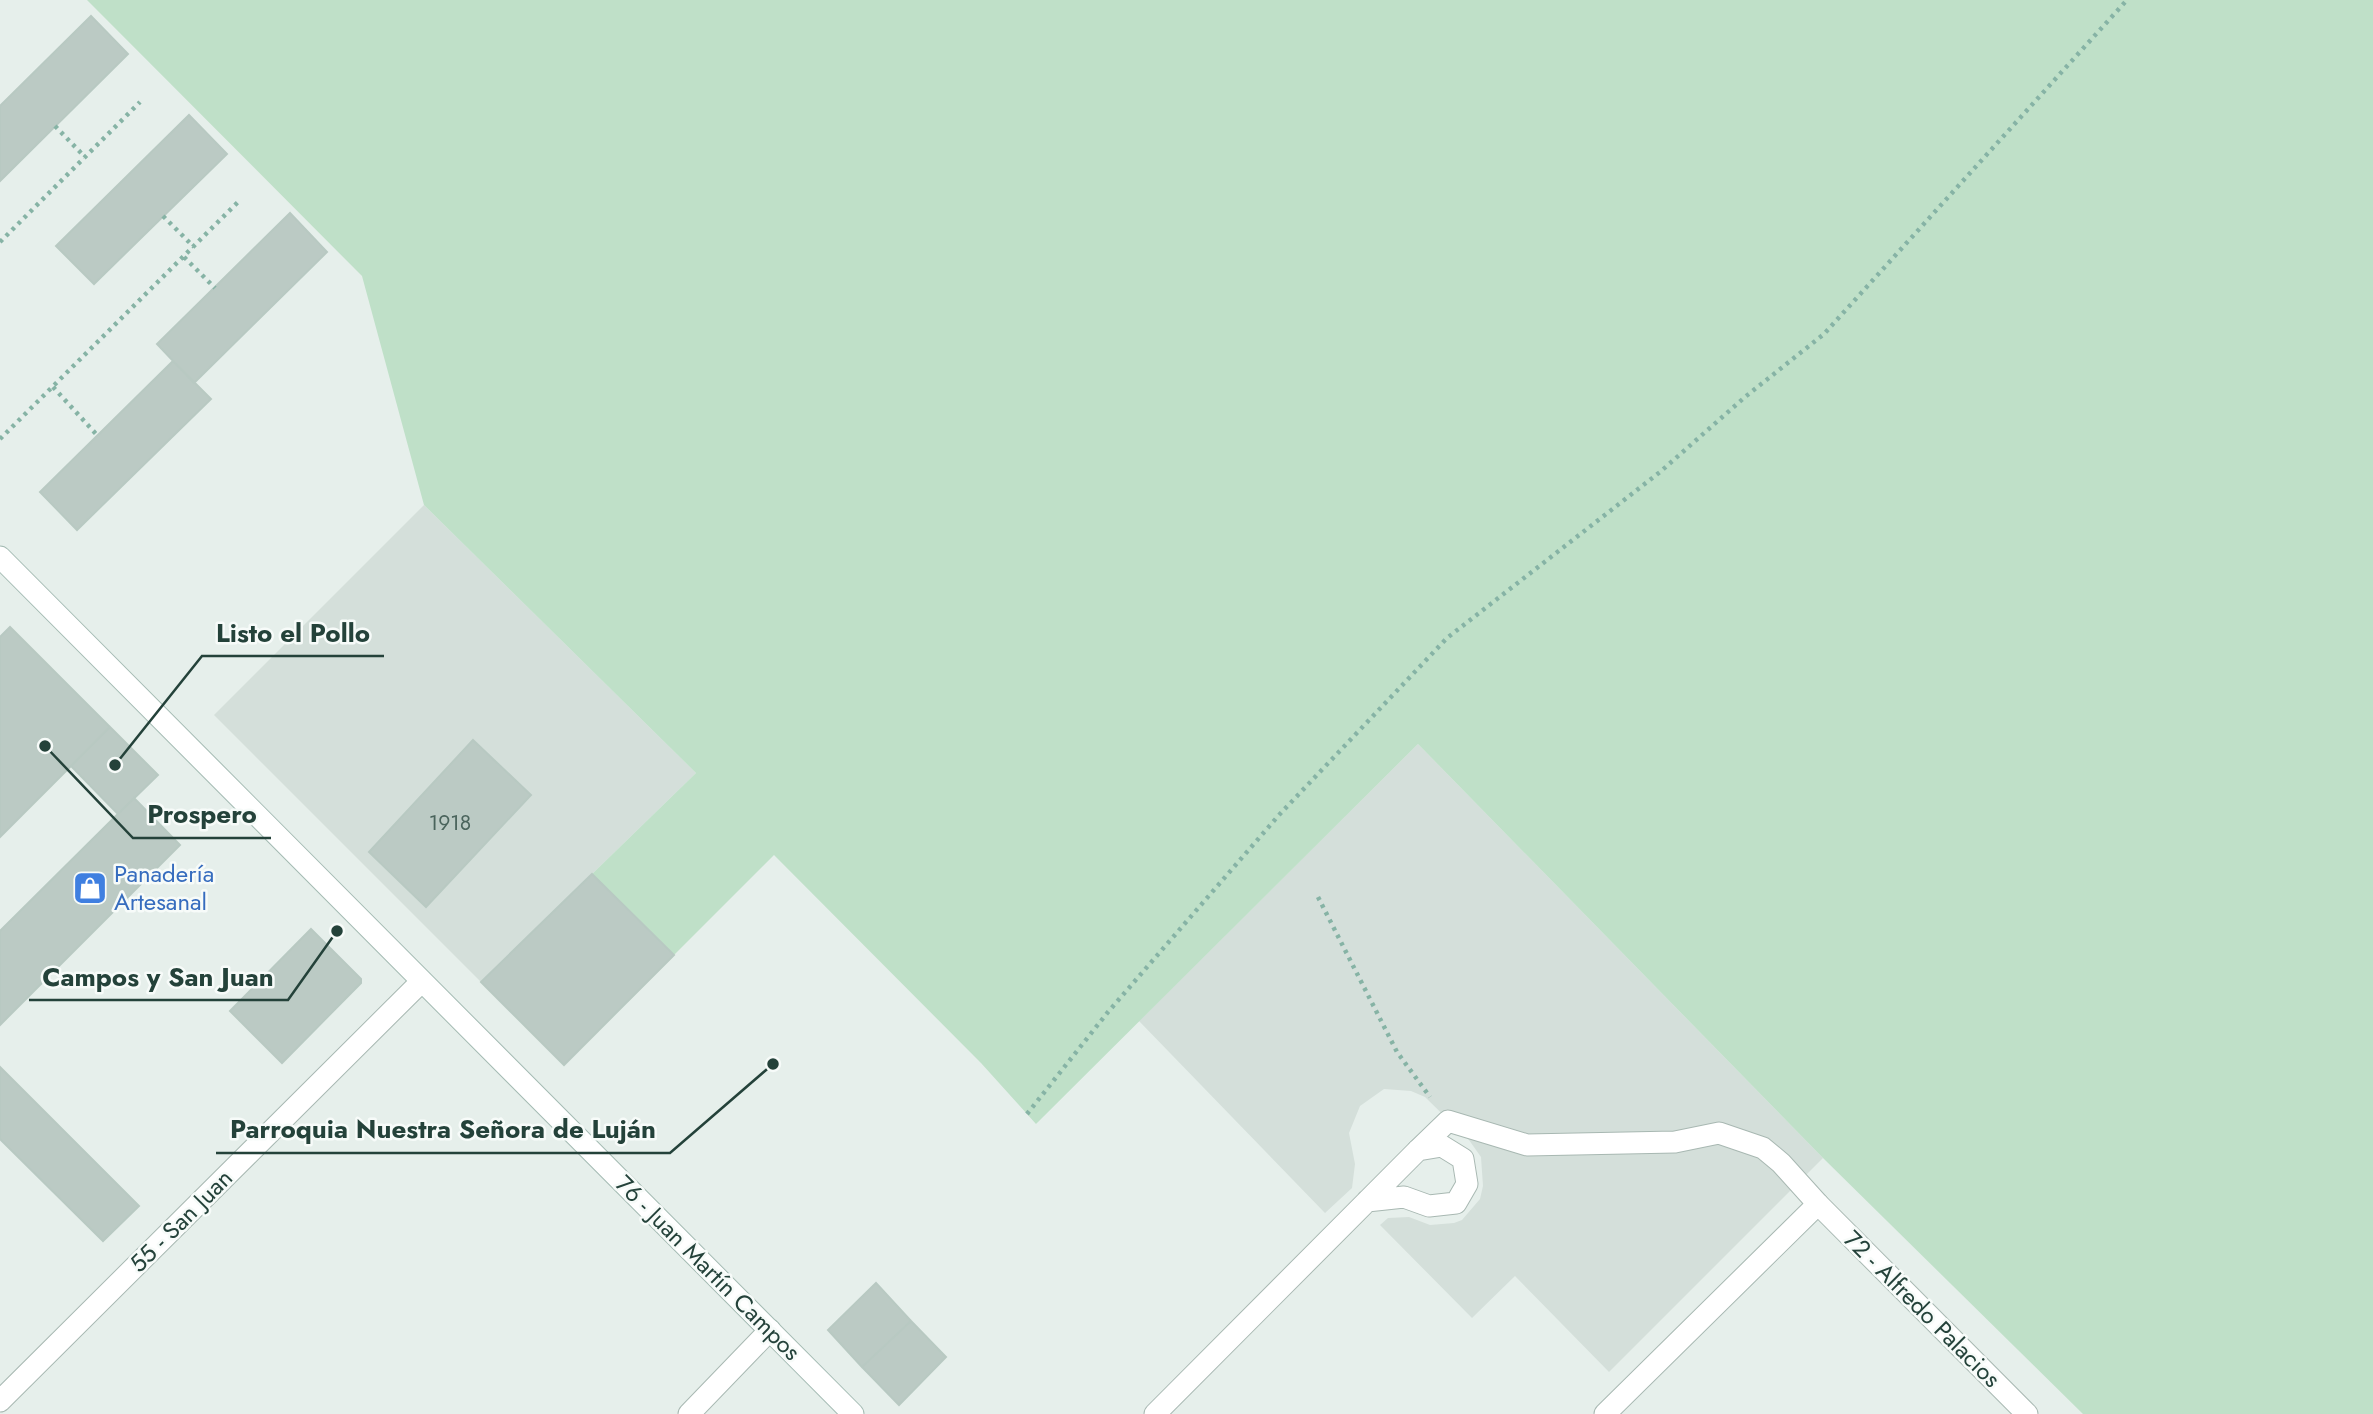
<svg xmlns="http://www.w3.org/2000/svg" width="2373" height="1414" font-family="Jost,sans-serif">
  <rect width="100%" height="100%" fill="#e6efeb"/>
  <!-- built -->
  <path fill="#d4dfda" d="M424,505L696,773L481,982L214,715Z
    M1418,744L1823,1158L1609,1372L1515,1276L1472,1318L1380,1225L1388,1218L1409,1217L1430,1225L1454,1223L1462,1220L1480,1199L1483,1186L1481,1157L1469,1140L1425,1097L1411,1091L1384,1089L1360,1106L1349,1133L1355,1164L1352,1188L1325,1213L1139,1021Z"/>
  <!-- green -->
  <path fill="#bfe0c8" d="M87,0H2373V1414H2083L1823,1158L1418,744L1036,1124L981,1063L774,855L564,1065L481,982L696,773L424,505L362,276Z"/>
  <!-- building -->
  <path fill="#bbcac4" stroke="#b8c9c2" stroke-width="2" d="M91,16L128,54L0,181V106Z
    M189,115L227,154L94,284L56,246Z
    M290,213L327,252L194,383L157,344Z
    M173,361L211,399L77,530L40,492Z
    M10,627L110,727L0,837V637Z
    M110,727L158,775L118,814L71,766Z
    M473,740L531,795L426,907L369,852Z
    M134,798L180,845L0,1025V931Z
    M592,874L674,955L564,1065L481,982Z
    M311,929L361,979V983L282,1063L230,1011Z
    M0,1067L139,1206L103,1241L0,1139Z
    M876,1283L911,1321L862,1367L828,1330Z
    M911,1321L946,1357L899,1405L862,1367Z"/>
  <g fill="none" stroke-linecap="round" stroke-linejoin="round">
    <!-- lane casing -->
    <g stroke="#a8b8b2" stroke-width="23">
      <path id="lane" d="M1418,1150L1448,1121L1527,1145L1675,1142L1719,1133L1763,1148L1781,1163L1818,1204"/>
    </g>
    <!-- street casing -->
    <g stroke="#a8b8b2" stroke-width="23">
      <path id="street" d="M0,1401L421,982
        M689,1414L770,1330
        M1155,1414L1418,1150L1442,1146L1463,1159L1467,1184L1456,1203L1429,1206L1404,1197L1367,1201
        M1605,1414L1818,1204L2027,1414"/>
    </g>
    <!-- secondary casing -->
    <g stroke="#a4bbb3" stroke-width="23">
      <path id="secondary" d="M0,557L853,1414"/>
    </g>
    <!-- path -->
    <path stroke="#86b3a5" stroke-width="4.5" stroke-dasharray="3.5 5" stroke-linecap="butt" d="M55,126L85,157
      M163,216L194,247
      M0,242L140,102
      M184,257L215,288
      M53,387L97,435
      M0,439L239,201
      M1318,897L1397,1052L1430,1097
      M1027,1114L1108,1012L1279,815L1447,638L1660,472L1745,397L1824,334L2127,0"/>
    <!-- lane -->
    <use href="#lane" stroke="#fff" stroke-width="21"/>
    <!-- street -->
    <use href="#street" stroke="#fff" stroke-width="21"/>
    <!-- secondary -->
    <use href="#secondary" stroke="#fff" stroke-width="21"/>
  </g>
  <!-- icons -->
  <defs>
    <g id="shop-square" transform="scale(1.75)"><rect x="-9" y="-9" width="18" height="18" rx="4" fill="#3f7fe0" stroke="#f7fbf9"/><path d="M-5-2.5h2.3a2.7 3.5 0 0 1 5.4 0H5L5.5 6h-11ZM-1.5-2.5h3a1.5 2.3 0 0 0-3 0Z" fill="#fff"/></g>
  </defs>
  <g fill-rule="evenodd">
    <use href="#shop-square" x="90" y="888"/>
  </g>
  <g text-anchor="middle" stroke-width="5" stroke-linejoin="round" paint-order="stroke">
    <!-- number labels -->
    <g font-size="21" fill="#4a645c">
      <text x="450" y="830">1918</text>
    </g>
    <!-- shop labels -->
    <g font-size="24" fill="#366cbe" stroke="#f7fbf9" text-anchor="start">
      <text x="114" y="882">Panadería<tspan x="114" dy="28">Artesanal</tspan></text>
    </g>
    <!-- street labels -->
    <g font-size="24" fill="#24423a" stroke="#f7fbf9">
      <text transform="translate(181 1221) rotate(-45)" y="8">55 - San Juan</text>
      <text transform="translate(708 1268) rotate(45)" y="8">76 - Juan Martín Campos</text>
      <text transform="translate(1922 1309) rotate(45)" y="8">72 - Alfredo Palacios</text>
    </g>
  </g>
  <!-- callouts -->
  <path fill="none" stroke="#24423a" stroke-width="2.5" d="M115 765L202 656H384M45 746L133 838H271M337 931L288 1000H29M773 1064L670 1153H216"/>
  <g fill="#24423a" stroke="#f7fbf9" stroke-width="2.5">
    <circle cx="115" cy="765" r="7"/>
    <circle cx="45" cy="746" r="7"/>
    <circle cx="337" cy="931" r="7"/>
    <circle cx="773" cy="1064" r="7"/>
  </g>
  <g font-size="26" text-anchor="middle" font-weight="bold" fill="#24423a" stroke="#f7fbf9" stroke-width="5" stroke-linejoin="round" paint-order="stroke">
    <text x="293" y="642">Listo el Pollo</text>
    <text x="202" y="823">Prospero</text>
    <text x="158" y="986">Campos y San Juan</text>
    <text x="443" y="1138">Parroquia Nuestra Señora de Luján</text>
  </g>
</svg>
